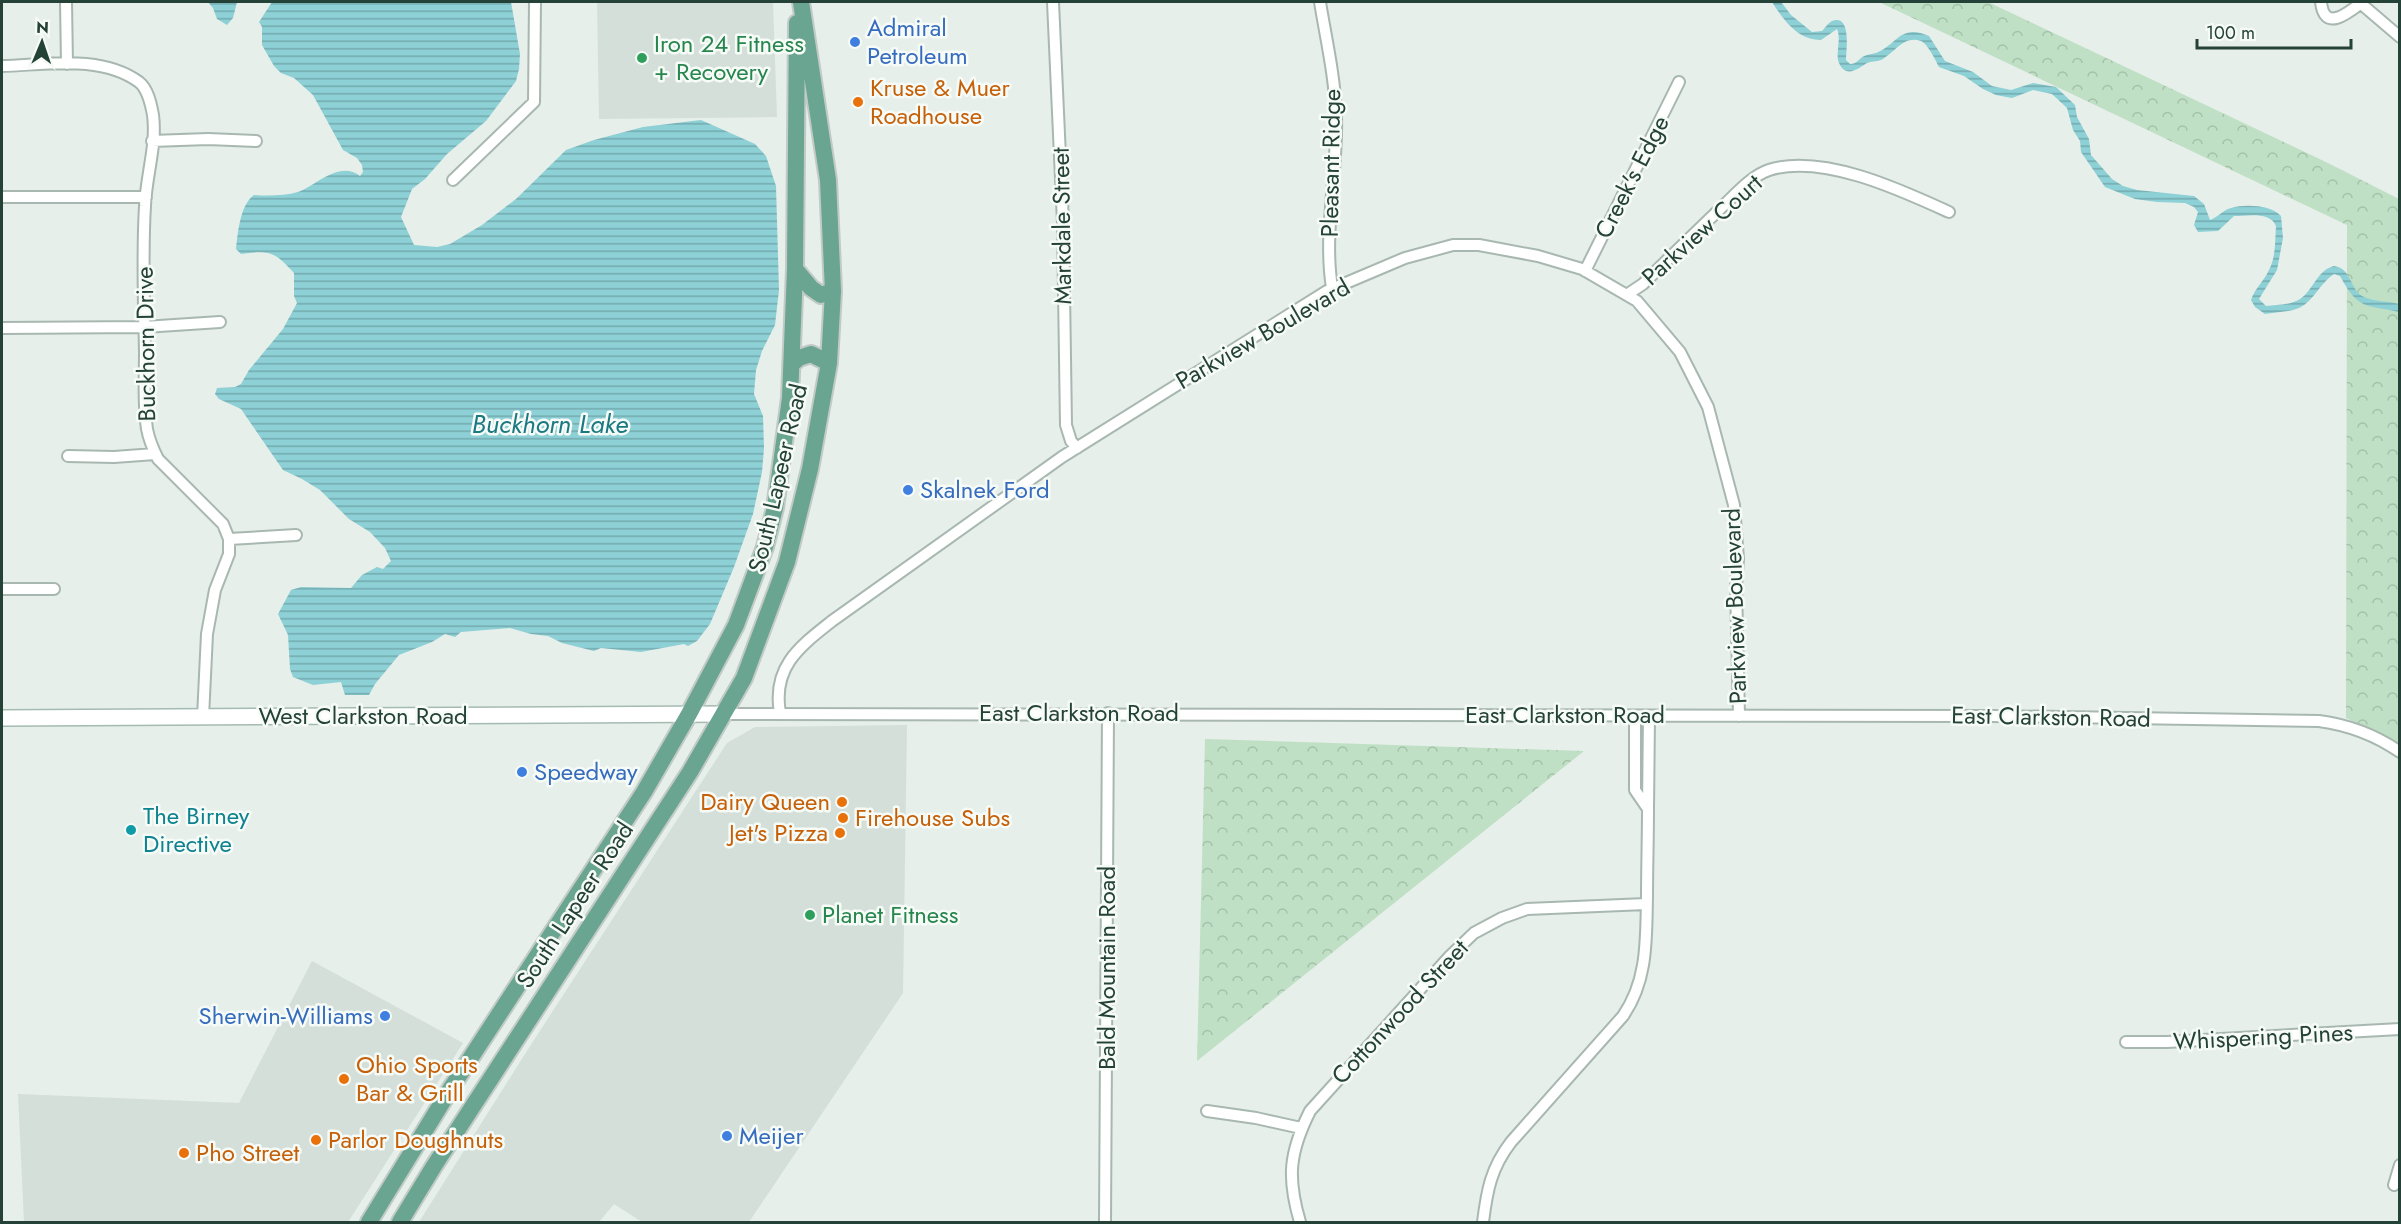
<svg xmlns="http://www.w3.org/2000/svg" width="2401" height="1224" font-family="Jost,sans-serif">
  <defs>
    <pattern id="forest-crowns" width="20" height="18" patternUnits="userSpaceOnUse" patternTransform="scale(1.5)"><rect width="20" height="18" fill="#bfe0c4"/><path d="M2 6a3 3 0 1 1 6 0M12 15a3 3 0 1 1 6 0" fill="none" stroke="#a4c1a9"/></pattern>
    <pattern id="water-rules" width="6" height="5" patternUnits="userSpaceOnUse" patternTransform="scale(1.5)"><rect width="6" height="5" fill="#8dd0d5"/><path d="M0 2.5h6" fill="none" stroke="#73aaae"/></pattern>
  </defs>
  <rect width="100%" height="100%" fill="#e6efea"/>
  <!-- built -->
  <path fill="#d4dfd9" d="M597,2H773L777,117L599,119Z
    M907,725L903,993L749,1222H642L614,1204L599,1222H419L532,1043L727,743L755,727Z
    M312,961L463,1043L348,1222H24L18,1094L239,1103Z"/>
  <!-- forest -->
  <path fill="url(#forest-crowns)" d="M1879,2H1988L2328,163L2399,199V744L2346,718L2347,225Z
    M1205,739L1584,751L1197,1061Z"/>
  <!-- water -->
  <path fill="url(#water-rules)" d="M208,2H237L233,18L227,25L217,19L213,8Z
    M272,2H511L520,54L519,69L516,81L486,121L447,154L425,179L412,189L401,217L414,245L437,247L450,244L482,225L516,199L566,150L594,140L643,127L701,120L755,144L766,156L776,186L779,290L775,325L762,351L756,370L754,394L763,416L764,448L762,472L753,514L734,567L710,624L697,641L688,646L684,644L641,652L601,648L594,651L562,643L548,636L531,634L510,628L461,632L455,637L445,634L432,642L399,655L375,684L369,695H345L341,682L313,685L293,677L290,669L288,635L278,614L291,590L301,587L351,588L362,575L377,567L383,569L391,561L385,548L370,532L349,519L320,490L302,479L283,470L241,409L219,399L215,394L217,388L235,387L241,384L249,370L283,329L297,303L294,296V273C275,252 270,250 241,254L236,249C238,232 240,205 254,195C268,196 284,196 298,192C316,186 339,160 360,176L363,172L362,165L357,158L343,150L313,95L294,78L281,73L274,66L262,45V27L259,22Z
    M1772,2H1781L1791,15L1812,32L1822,31C1825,28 1828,23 1832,21C1852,14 1846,51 1846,60L1850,64C1858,64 1859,57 1867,55C1870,54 1873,54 1876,53C1897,45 1900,23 1929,36L1945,61L1973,72L1992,86L2011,90L2033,83L2056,87L2075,105L2077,117L2089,139L2091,155L2112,179L2123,186L2137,190L2194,196L2204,204L2210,220C2218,217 2223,210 2231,208C2245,204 2271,205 2281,216L2283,238L2277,270L2259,299L2266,306C2276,305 2291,305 2300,299C2313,291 2317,270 2334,266C2352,269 2349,287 2362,296C2373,302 2388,301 2399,304V312C2365,304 2359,311 2340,276L2334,274C2320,283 2314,301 2299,308C2290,312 2275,312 2265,314L2255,307L2251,300C2255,288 2264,281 2269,270C2276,257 2275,240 2276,226C2270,211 2247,216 2234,216L2218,231L2198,232L2194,225L2198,212L2194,207L2185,203L2157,202L2135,199L2105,187L2081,152L2080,141L2073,130L2067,108L2052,94L2033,90L2012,98L1996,95L1983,89L1964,76L1939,67C1936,61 1928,44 1921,41C1903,35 1895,53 1881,60C1876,62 1871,61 1867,63C1859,68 1847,78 1840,65C1834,56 1842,40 1837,29L1821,40C1797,40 1783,19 1772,2Z"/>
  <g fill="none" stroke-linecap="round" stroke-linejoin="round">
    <!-- minor casing -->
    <g stroke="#a8b8b1" stroke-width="14">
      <path id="minor" d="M66,2L67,64
        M1053,2L1063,223L1066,425L1071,441L1077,448
        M1320,2C1326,39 1335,77 1336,115C1338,173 1323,231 1332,288
        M2321,2C2324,32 2347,14 2361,3
        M2359,2L2400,37
        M2,66C45,65 101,54 139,82C148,89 151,104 153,115C157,145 146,176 145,206C142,254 144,304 145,352C145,377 143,404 147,429C149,440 153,449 158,459L223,524L229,539V554L215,590L207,634L203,717
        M152,141L208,139L256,141
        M453,180L534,102L535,2
        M2,197H146
        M1585,271L1679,82
        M1628,294L1643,284C1669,258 1695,233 1722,207C1735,195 1751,176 1769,170C1822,153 1901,190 1949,212
        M2,328L144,327L220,322
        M68,456L114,457L155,454
        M229,539L296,535
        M2,589H54
        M780,713C772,667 799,647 832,621L1062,457L1327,291L1405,258L1453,245H1479L1538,256L1582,269L1637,301L1680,352L1708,407L1734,505L1738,559L1736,586L1739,716
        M724,714L1992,716L2319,721C2349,725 2374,734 2400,752
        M1635,716V790L1648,809L1649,716
        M2126,1042H2167L2400,1029
        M1207,1111L1256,1118L1301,1128
        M2394,1185L2400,1165
        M1105,1222L1108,713
        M1300,1222C1287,1178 1289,1153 1310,1111L1450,956L1474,933L1502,918L1527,909L1646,904
        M1483,1222C1487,1190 1491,1168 1511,1142L1623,1016C1648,980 1646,939 1647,897C1647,868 1648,839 1648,809"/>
    </g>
    <!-- secondary casing -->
    <g stroke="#a4bbb1" stroke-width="18">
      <path id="secondary" d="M2,718L724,714"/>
    </g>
    <!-- primary casing -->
    <g stroke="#c2cac7" stroke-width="20">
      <path id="primary" d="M795,269L811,288L821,295L833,291
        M792,364L799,358L811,354L829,363
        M369,1222L451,1088L644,792L689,714L736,625L765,547L775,508L790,398L795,269L797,23
        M400,1222L434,1166L690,772L744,678L787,562L810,469L829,363L833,291L828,180L801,2"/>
    </g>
    <!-- minor -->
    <use href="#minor" stroke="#fff" stroke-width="10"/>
    <!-- secondary -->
    <use href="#secondary" stroke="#fff" stroke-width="15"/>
    <!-- primary -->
    <use href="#primary" stroke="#69a590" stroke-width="16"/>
  </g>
  <!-- markers -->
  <g fill="#3f7fe0" stroke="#f7fbf8" stroke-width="2">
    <circle cx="855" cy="42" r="6"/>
    <circle cx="908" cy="490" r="6"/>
    <circle cx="522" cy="772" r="6"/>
    <circle cx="385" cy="1016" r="6"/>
    <circle cx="727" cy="1136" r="6"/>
  </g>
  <g fill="#2e9e5b" stroke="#f7fbf8" stroke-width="2">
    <circle cx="642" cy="58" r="6"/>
    <circle cx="810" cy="915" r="6"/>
  </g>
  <g fill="#e8710a" stroke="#f7fbf8" stroke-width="2">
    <circle cx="858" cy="102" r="6"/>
    <circle cx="842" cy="802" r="6"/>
    <circle cx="843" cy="818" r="6"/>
    <circle cx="840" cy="833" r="6"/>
    <circle cx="344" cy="1079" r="6"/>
    <circle cx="316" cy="1140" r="6"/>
    <circle cx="184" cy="1153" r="6"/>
  </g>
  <circle fill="#0f9aa8" stroke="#f7fbf8" stroke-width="2" cx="131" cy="830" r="6"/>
  <g text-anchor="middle" stroke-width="5" stroke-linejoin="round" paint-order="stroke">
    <!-- shop labels -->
    <g font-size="24" fill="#366cbe" stroke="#f7fbf8" text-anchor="start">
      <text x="867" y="36">Admiral<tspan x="867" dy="28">Petroleum</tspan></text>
      <text x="920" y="498">Skalnek Ford</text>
      <text x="534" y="780">Speedway</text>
      <text x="373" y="1024" text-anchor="end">Sherwin-Williams</text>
      <text x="739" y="1144">Meijer</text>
    </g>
    <!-- leisure labels -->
    <g font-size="24" fill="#27864d" stroke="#f7fbf8" text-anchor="start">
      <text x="654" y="52">Iron 24 Fitness<tspan x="654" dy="28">+ Recovery</tspan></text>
      <text x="822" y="923">Planet Fitness</text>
    </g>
    <!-- food labels -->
    <g font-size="24" fill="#c56008" stroke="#f7fbf8" text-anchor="start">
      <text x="870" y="96">Kruse &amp; Muer<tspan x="870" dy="28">Roadhouse</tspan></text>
      <text x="830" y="810" text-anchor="end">Dairy Queen</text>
      <text x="855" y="826">Firehouse Subs</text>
      <text x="828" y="841" text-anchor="end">Jet's Pizza</text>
      <text x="356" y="1073">Ohio Sports<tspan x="356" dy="28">Bar &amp; Grill</tspan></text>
      <text x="328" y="1148">Parlor Doughnuts</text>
      <text x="196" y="1161">Pho Street</text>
    </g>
    <!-- street labels -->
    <g font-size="24" fill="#244237" stroke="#f7fbf8">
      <text transform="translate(1331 163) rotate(-89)" y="8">Pleasant Ridge</text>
      <text transform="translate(1632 177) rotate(-63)" y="8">Creek's Edge</text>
      <text transform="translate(1062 226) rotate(-91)" y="8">Markdale Street</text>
      <text transform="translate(1702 230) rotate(-42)" y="8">Parkview Court</text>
      <text transform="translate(1263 334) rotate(-30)" y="8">Parkview Boulevard</text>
      <text transform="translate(146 344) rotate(-91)" y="8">Buckhorn Drive</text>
      <text transform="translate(778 478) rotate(-77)" y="8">South Lapeer Road</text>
      <text transform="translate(1735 606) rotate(-92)" y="8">Parkview Boulevard</text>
      <text x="1079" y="721">East Clarkston Road</text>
      <text x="1565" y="723">East Clarkston Road</text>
      <text x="363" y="724">West Clarkston Road</text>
      <text transform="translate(2051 717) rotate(1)" y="8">East Clarkston Road</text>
      <text transform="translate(575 905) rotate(-57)" y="8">South Lapeer Road</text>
      <text transform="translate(1107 968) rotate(-90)" y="8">Bald Mountain Road</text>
      <text transform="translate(1400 1012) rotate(-47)" y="8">Cottonwood Street</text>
      <text transform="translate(2263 1037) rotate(-3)" y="8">Whispering Pines</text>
    </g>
    <!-- culture labels -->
    <g font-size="24" fill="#0d838f" stroke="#f7fbf8" text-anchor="start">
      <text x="143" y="824">The Birney<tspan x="143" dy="28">Directive</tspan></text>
    </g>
    <!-- water labels -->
    <g font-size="26" font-style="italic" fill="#1b7981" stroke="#f7fbf8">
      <text x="550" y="433">Buckhorn Lake</text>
    </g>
  </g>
  <!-- border -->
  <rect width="2401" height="1224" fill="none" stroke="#244237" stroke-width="6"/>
  <!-- north arrow -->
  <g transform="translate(42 42) rotate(2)" stroke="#f7fbf8" stroke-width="4.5" paint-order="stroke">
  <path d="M0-4.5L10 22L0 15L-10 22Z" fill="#244237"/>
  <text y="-9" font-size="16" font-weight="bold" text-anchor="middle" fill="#244237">N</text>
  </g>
  <!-- scale -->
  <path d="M2197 39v9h154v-9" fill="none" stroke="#244237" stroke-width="3"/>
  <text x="2206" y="39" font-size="18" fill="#244237" stroke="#f7fbf8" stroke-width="4.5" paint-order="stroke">100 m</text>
</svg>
